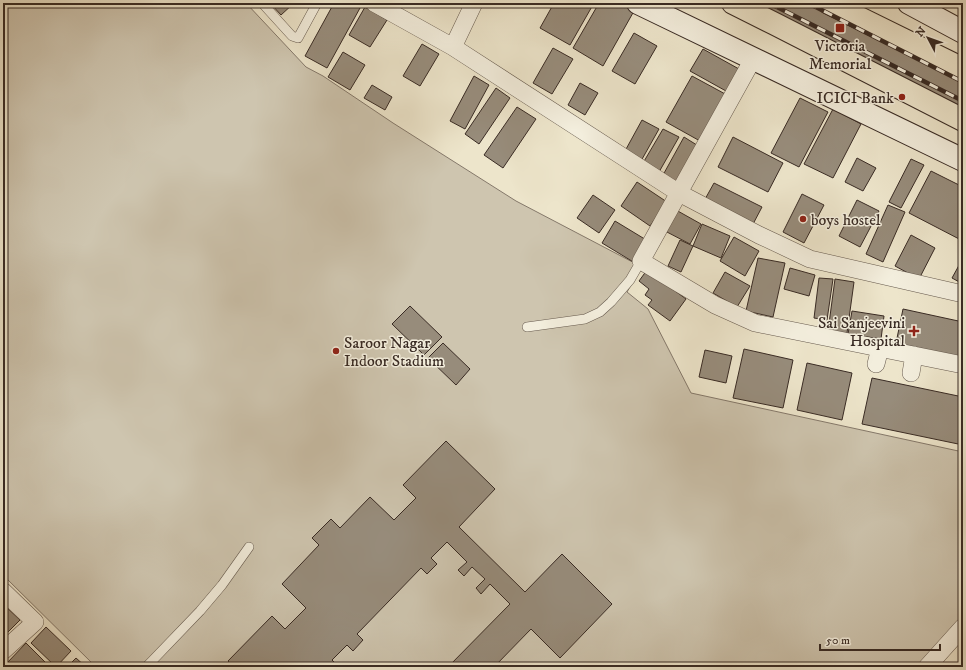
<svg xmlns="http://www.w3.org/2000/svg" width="966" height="670" font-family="'IM FELL DW Pica',serif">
  <rect width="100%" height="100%" fill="#ede5cb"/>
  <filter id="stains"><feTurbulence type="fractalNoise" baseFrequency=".005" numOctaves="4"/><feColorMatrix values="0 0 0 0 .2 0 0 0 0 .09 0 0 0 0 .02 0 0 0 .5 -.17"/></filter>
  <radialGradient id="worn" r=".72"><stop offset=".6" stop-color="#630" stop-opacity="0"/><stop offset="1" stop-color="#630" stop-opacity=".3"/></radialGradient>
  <!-- green -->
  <path fill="#cec5af" stroke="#84786a" d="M3,3H246L306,67L323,76L393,123L516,201L642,267L627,292L648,309L691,393L963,452V618L938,655L922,667H96L3,575Z"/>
  <!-- building -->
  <path fill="#978c7b" stroke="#392b24" d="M270,3H294L281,15Z
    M334,3H351L360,8L327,68L305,56Z
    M554,3H594L570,45L540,28Z
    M599,3H619L634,11L603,66L573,48Z
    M726,3H846L963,63V124Z
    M365,7L387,20L370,47L349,35Z
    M634,33L657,46L635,84L612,71Z
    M422,44L439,54L420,86L403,76Z
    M553,48L573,59L552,94L533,83Z
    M703,49L739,69L726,91L690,71Z
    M343,52L365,65L350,90L328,77Z
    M474,76L489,85L465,129L450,121Z
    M692,76L727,95L700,141L666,122Z
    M580,83L598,93L585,115L568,105Z
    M372,85L392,97L385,110L364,98Z
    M496,88L510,98L479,144L465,134Z
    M800,98L828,112L799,167L771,153Z
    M517,107L536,119L503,168L484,155Z
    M833,109L861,124L833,178L804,164Z
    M642,120L659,129L641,161L625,151Z
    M663,129L679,137L659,172L643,163Z
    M684,137L700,147L679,184L663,175Z
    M733,137L783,163L768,192L718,167Z
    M857,158L876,168L863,191L845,182Z
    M911,159L924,165L901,208L889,202Z
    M931,171L963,187V241L909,213Z
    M637,182L667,202L650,226L621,206Z
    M714,183L762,207L752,226L704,201Z
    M802,194L824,205L804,243L783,232Z
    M593,195L615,210L599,233L577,218Z
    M857,200L879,211L860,247L839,236Z
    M888,205L905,212L883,262L866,254Z
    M676,210L701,224L690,244L665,231Z
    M615,221L648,241L635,263L602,243Z
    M702,224L730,236L721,258L693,246Z
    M911,235L935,248L919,279L895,266Z
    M734,237L759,251L745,276L720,261Z
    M680,240L693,246L681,272L668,266Z
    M758,258L785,263L773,317L746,311Z
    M963,258V284L952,278Z
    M790,268L815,275L809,296L784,289Z
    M647,270L686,299L670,321L648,305L652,300L645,295L649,289L639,281Z
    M725,272L750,286L737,307L713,293Z
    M819,278L833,279L827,320L814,318Z
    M835,279L854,282L847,333L828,331Z
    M410,306L442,337L424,355L392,324Z
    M903,309L963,322V358L896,343Z
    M852,311L884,316L881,339L848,334Z
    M443,343L470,369L456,385L428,358Z
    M744,349L793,360L783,408L733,398Z
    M705,350L732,356L726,383L699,377Z
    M807,363L852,373L842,420L797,410Z
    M872,378L963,397V445L862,424Z
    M446,441L495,489L459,527L525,592L562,554L612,604L560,658L531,629L494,667H448L510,604L490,584L481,594L476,588L485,579L472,567L464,576L458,570L467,562L447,542L431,558L437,564L427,574L421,568L357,634L363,640L353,651L347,645L332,660L339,667H234L228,661L272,616L285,629L306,608L282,584L319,545L312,538L331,519L340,528L370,497L394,520L416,498L403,485Z
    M3,604L20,620L3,637Z
    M46,627L71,651L56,667L31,643Z
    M26,643L50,667H12L7,663Z
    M76,658L86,667H67Z"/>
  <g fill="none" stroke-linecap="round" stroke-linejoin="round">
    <!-- lane casing -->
    <g stroke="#665a4e" stroke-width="10">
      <path id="lane" d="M262,3L292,36L298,38L317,3
        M527,327L585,319L600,312L611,302L630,280L641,261
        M146,667L152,661L200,611L222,585L249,547"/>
    </g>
    <!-- street casing -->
    <g stroke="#665a4e" stroke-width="18">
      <path id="street" d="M374,3L453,47L679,193L759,235L810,259L963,294
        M453,47L474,3
        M753,59L641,261L715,305L755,323L963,365
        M876,364L880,348
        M911,373L914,355
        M3,591L35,622L3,651
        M927,667L963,627"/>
    </g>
    <!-- secondary casing -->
    <g stroke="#392b24" stroke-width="24">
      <path id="secondary" d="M638,3L963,160
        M909,3L963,32"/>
    </g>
    <!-- highway casing -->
    <g stroke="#392b24" stroke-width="24">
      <path id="highway" d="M733,3L775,24L963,120
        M829,3L963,69"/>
    </g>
    <!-- lane -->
    <use href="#lane" stroke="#f3eedd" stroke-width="9"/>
    <!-- street -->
    <use href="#street" stroke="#f3eedd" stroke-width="17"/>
    <!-- secondary -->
    <use href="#secondary" stroke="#f3eedd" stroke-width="22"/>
    <!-- highway -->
    <use href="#highway" stroke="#ede5cb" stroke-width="22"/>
    <!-- rail casing -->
    <g stroke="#392b24" stroke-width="4.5">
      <path id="rail" d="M769,3L963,101
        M808,3L963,82"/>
    </g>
    <!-- rail -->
    <use href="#rail" stroke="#f3eedd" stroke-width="3" stroke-dasharray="9" stroke-linecap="butt"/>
  </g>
  <!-- markers -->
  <g fill="#8f2418" stroke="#f3eedd" stroke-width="1.5">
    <rect x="835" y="23" width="10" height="10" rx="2"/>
    <circle cx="902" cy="97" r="4"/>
    <circle cx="803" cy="219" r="4"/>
    <path d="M912 325h4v4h4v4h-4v4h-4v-4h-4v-4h4z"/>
    <circle cx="336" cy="351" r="4"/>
  </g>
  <g text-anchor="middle" stroke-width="3" stroke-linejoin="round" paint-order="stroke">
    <!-- poi labels -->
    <g font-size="16" fill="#392b24" stroke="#f3eedd" text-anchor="end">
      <text x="840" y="51" text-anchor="middle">Victoria<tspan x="840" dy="18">Memorial</tspan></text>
      <text x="894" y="103">ICICI Bank</text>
      <text x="811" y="225" text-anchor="start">boys hostel</text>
      <text x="905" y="328">Sai Sanjeevini<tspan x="905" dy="18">Hospital</tspan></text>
      <text x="344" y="348" text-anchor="start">Saroor Nagar<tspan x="344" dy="18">Indoor Stadium</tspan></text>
    </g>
  </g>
  <!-- margin -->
  <rect width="966" height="670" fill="none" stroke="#ede5cb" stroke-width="16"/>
  <rect x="4" y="4" width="958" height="662" fill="none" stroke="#392b24" stroke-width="2"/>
  <rect x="8" y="8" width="950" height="654" fill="none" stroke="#392b24"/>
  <!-- north arrow -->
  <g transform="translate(928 38) rotate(311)" stroke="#f3eedd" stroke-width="3" paint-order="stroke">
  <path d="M0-3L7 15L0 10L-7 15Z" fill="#392b24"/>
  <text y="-6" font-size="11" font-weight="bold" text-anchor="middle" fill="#392b24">N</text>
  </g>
  <!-- scale -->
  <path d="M820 644v6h120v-6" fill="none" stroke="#392b24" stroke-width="2"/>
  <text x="826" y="644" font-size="12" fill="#392b24" stroke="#f3eedd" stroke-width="3" paint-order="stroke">50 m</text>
  <rect width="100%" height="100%" filter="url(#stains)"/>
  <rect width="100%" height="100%" fill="url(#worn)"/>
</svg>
